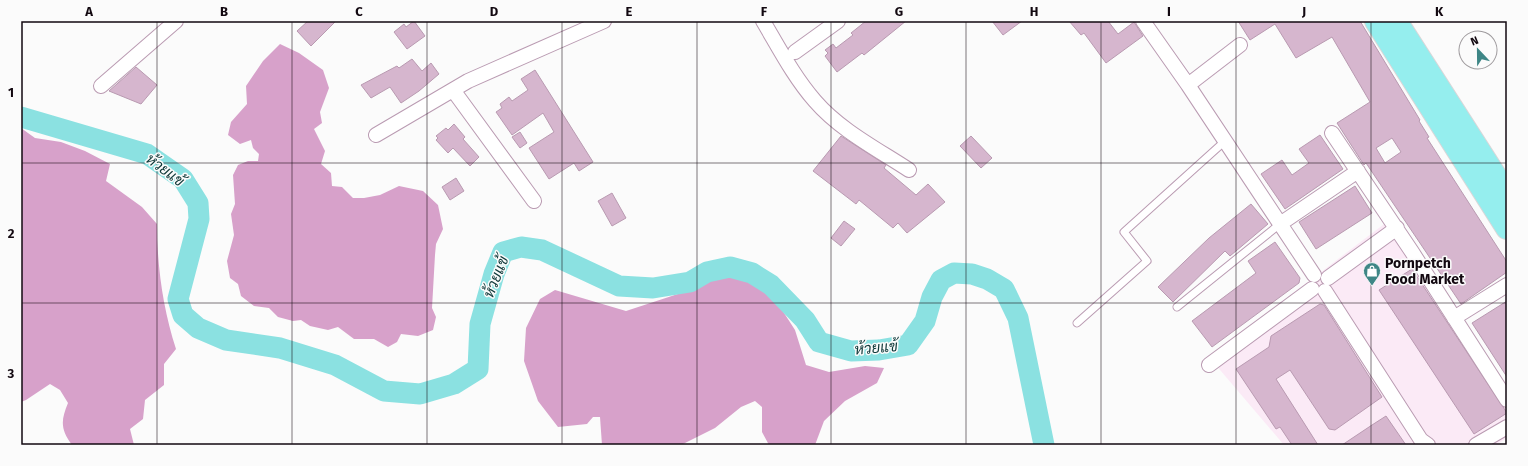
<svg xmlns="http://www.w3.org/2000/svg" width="1528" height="466" font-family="'Fira Sans',Sarabun,sans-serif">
  <rect width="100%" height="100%" fill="#fbfbfb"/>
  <!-- built -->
  <path fill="#fbeaf6" d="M1396,215L1507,387V438L1496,445H1284L1209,357Z"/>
  <!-- forest -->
  <path fill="#d7a1ca" d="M280,44L299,53L323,70L329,88L320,112L322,123L314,129L325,151L321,164L331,173L332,186L342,187L353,198H364L380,195L399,186L423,191L438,205L443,229L436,244L435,255L432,308L436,317L433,330L418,336L401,334L397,342L388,347L374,339H354L338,327L328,330L310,326L301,320L293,321L278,317L269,308L254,306L241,296L238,284L230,278L227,261L234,235L231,214L235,204L233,175L238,165L248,161H258L259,154L253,148L251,140L240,144L228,135L231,122L247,104L246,86L263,61Z
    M21,128L35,138L61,142L85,151L110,164L106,181L142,207L157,224C157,266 163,309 176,349L164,364V385L145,400L143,419L130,429L134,445H72C60,429 61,420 68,403L60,390L50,384L26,400L21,402Z
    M726,275L748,279L777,302L795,330L806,365L829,372L865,366L884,368L877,383L845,401L824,421L815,445H769L762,432V407L755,401L741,407L715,428L681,445H602L600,417H593L587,424L558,427L538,401L524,361L526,328L540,299L555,290L626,311L687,291L705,281Z"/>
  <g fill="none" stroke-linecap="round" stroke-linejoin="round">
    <!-- river -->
    <path stroke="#8be1e1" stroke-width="21" d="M21,117L147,154L183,179L198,203L199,219L178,299L183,315L198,328L226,340L280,348L335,365L384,391L420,394L454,384L478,369L480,324L494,274L503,252L521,247L542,250L619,286L653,288L690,282L707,272L730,267L752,273L771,285L805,320L819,342L851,351L879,350L908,345L925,321L932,297L941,280L954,273L972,274L987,279L1004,289L1018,318L1044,445"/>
  </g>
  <!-- building -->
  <path fill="#d6b6ce" stroke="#b99ab1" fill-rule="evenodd" d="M308,21H336L311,46L297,31Z
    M414,21L425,36L407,49L394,32L404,24L406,27Z
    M866,21H906L864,55L862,53L837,72L825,56L828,53L825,50L833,44L836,48L853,35L851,33Z
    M992,21H1022L1003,35Z
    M1069,21H1108L1118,34L1134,22L1143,36L1106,63L1084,33L1081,35Z
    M1238,21H1360L1420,120L1419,121L1429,137L1427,138L1507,262V272L1461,304L1366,163L1364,165L1337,123L1370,102L1332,37L1296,58L1275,24L1250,40ZM1392,138L1401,152L1385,163L1376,148Z
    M412,59L422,71L431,63L439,74L419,91L401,103L390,87L371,98L361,85L397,66L399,68Z
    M136,67L157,85L141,104L109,91Z
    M535,70L593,162L579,171L574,163L549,179L529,148L554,132L543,113L512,135L496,112L502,108L500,104L509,97L512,101L528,90L521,79Z
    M454,124L465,137L463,139L479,157L470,166L453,148L448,153L436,140L438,138L436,136L446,128L448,130Z
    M520,132L527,143L520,148L512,137Z
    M1320,135L1343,169L1285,209L1261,174L1282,160L1292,175L1309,163L1299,149Z
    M841,136L886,165L884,168L916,195L928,184L945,202L907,233L898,223L893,228L859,200L856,204L813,171Z
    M971,136L992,158L981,168L960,146Z
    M456,178L464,191L450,200L442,187Z
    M1355,186L1372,213L1316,249L1299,222Z
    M612,193L626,218L612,226L598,201Z
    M1251,204L1268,224L1230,256L1225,251L1173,302L1158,287L1209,238Z
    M844,221L855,229L841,246L831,238Z
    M1275,242L1300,278L1299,283L1212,347L1192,321L1256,273L1248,261Z
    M1412,269L1507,413L1474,434L1379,290Z
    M1507,301V377L1472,323Z
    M1320,304L1324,305L1382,397L1335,430L1329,429L1290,370L1276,379L1318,445H1292L1280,427L1276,429L1236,369L1269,347L1271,336Z
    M1386,416L1406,445H1342L1372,425Z"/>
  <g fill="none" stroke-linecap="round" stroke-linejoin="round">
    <!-- lane casing -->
    <g stroke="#ba9bb2" stroke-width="9">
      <path id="lane" d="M1177,307L1280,224
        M1077,323L1147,261L1124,232L1225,141"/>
    </g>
    <!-- street casing -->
    <g stroke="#ba9bb2" stroke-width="16">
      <path id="street" d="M763,21C779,48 794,77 815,101C840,130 877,149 909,170
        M1143,21L1188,85L1314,275
        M795,52L838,21
        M1188,85L1240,45
        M101,86L176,21
        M453,90L534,201
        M1332,133L1412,252L1507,400
        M376,135L468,81L604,21
        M1280,224L1358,171
        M1328,278L1397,228
        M1325,291L1421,440L1428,445
        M1454,318L1507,285
        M1209,365L1312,289
        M1476,445L1507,427"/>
    </g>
    <!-- primary casing -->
    <g stroke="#d9d7d9" stroke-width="24">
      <path id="primary" d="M1376,21L1507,228
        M1396,21L1507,194"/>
    </g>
    <!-- lane -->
    <use href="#lane" stroke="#fff" stroke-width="7"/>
    <!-- street -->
    <use href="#street" stroke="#fff" stroke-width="14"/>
    <!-- primary -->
    <use href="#primary" stroke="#95eeee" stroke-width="22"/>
  </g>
  <!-- grid -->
  <path fill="none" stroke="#120810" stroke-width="1" stroke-opacity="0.55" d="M157,21V445M292,21V445M427,21V445M562,21V445M697,21V445M831,21V445M966,21V445M1101,21V445M1236,21V445M1371,21V445M21,163H1507M21,303H1507"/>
  <!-- icons -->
  <defs>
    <g id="shop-pin" transform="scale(0.9)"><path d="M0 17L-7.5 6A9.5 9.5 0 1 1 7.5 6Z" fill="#3e8686" stroke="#fbfbfb"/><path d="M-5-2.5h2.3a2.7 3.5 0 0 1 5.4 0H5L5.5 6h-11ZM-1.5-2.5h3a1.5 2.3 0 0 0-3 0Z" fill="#fff"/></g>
  </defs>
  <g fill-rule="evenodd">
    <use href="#shop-pin" x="1372" y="271"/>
  </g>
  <g text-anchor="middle" stroke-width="3" stroke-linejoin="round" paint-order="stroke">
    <!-- poi labels -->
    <g font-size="14" font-weight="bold" fill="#120810" stroke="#fbfbfb" text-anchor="start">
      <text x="1385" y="268">Pornpetch<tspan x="1385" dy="16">Food Market</tspan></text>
    </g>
    <!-- water labels -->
    <g font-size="15" font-style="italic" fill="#0f3939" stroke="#fbfbfb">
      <text transform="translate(165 170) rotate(37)" y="5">ห้วยแข้</text>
      <text transform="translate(496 277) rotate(-68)" y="5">ห้วยแข้</text>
      <text transform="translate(876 348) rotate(-5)" y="5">ห้วยแข้</text>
    </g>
  </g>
  <!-- border -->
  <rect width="1528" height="466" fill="none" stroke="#fbfbfb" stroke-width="44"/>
  <!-- north arrow -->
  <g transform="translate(1478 50) rotate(338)"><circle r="19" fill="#fbfbfb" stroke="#9e9a9d"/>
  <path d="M0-3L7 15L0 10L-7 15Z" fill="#3e8686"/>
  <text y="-6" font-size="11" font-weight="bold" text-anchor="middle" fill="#120810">N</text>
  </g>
  <rect x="22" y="22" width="1484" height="422" fill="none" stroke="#120810" stroke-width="1.5"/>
  <g font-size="13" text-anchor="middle" font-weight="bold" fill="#120810">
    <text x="89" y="16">A</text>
    <text x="224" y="16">B</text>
    <text x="359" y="16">C</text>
    <text x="494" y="16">D</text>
    <text x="629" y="16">E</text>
    <text x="764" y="16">F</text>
    <text x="899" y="16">G</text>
    <text x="1034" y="16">H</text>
    <text x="1169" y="16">I</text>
    <text x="1304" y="16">J</text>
    <text x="1439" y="16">K</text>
    <text x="11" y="97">1</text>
    <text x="11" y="238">2</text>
    <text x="11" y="378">3</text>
  </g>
</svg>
